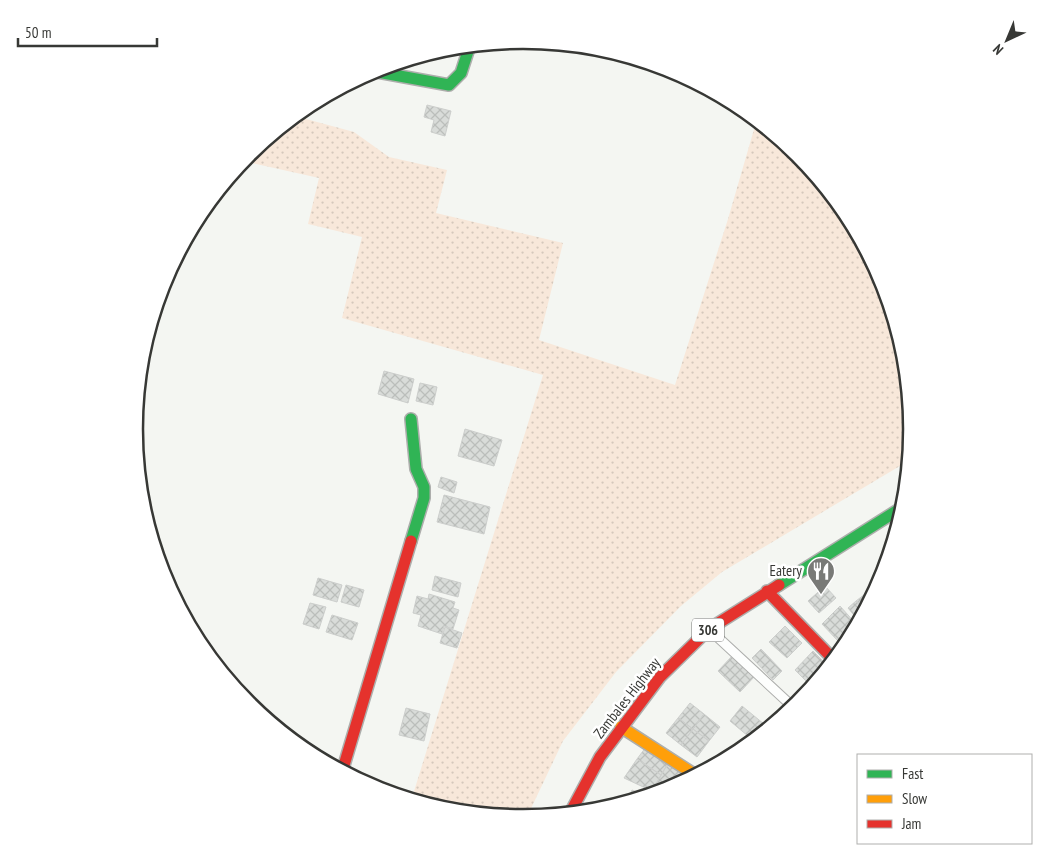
<svg xmlns="http://www.w3.org/2000/svg" width="1047" height="859" font-family="'PT Sans Narrow',sans-serif">
  <defs>
    <pattern id="green-dots" width="8" height="8" patternUnits="userSpaceOnUse" patternTransform="scale(1.25)"><rect width="8" height="8" fill="#f8e8da"/><path d="M2 2h.1M6 6h.1" fill="none" stroke="#d5c8bc" stroke-width="1.8" stroke-linecap="round"/></pattern>
    <pattern id="building-cross-hatch" width="8" height="8" patternUnits="userSpaceOnUse" patternTransform="scale(1.25)"><rect width="8" height="8" fill="#d9dcd9"/><path d="M0 0l8 8M0 8l8-8" fill="none" stroke="#bbbebb"/></pattern>
  </defs>
  <rect width="100%" height="100%" fill="#f4f6f2"/>
  <!-- green -->
  <path fill="url(#green-dots)" d="M295,116L354,132L389,157L447,170L436,213L563,243L539,340L675,385L728,219L757,119L799,154L848,213L883,281L906,354L913,430L910,460L722,572L681,606L616,672L563,741L526,819L447,811L411,801L543,375L342,318L362,237L308,224L319,178L243,161L248,154Z"/>
  <!-- building -->
  <path fill="url(#building-cross-hatch)" stroke="#cccecc" d="M427,105L451,111L445,136L431,132L434,120L424,117Z
    M384,371L414,379L408,403L378,394Z
    M420,383L437,387L433,405L416,401Z
    M465,429L502,440L494,466L458,456Z
    M441,477L457,482L454,493L438,487Z
    M444,495L490,507L484,534L437,522Z
    M435,576L461,583L458,597L432,590Z
    M318,578L342,585L337,602L313,595Z
    M346,585L364,590L359,607L341,602Z
    M825,586L836,598L819,613L808,601Z
    M429,594L455,602L453,608L459,610L453,629L444,626L442,634L418,626L421,615L413,613L417,596L428,599Z
    M865,594L871,602L865,612L856,601Z
    M856,601L865,612L858,620L848,608Z
    M310,603L326,607L319,629L303,624Z
    M840,606L856,624L838,641L822,624Z
    M332,615L358,623L352,640L326,632Z
    M785,626L802,643L787,658L769,642Z
    M445,627L462,633L457,648L440,643Z
    M761,649L782,671L773,680L752,658Z
    M813,651L829,667L811,686L795,670Z
    M733,655L755,676L740,692L718,671Z
    M690,703L704,714L693,729L678,718Z
    M742,706L770,729L754,741L730,721Z
    M406,708L430,714L424,741L399,735Z
    M704,714L720,727L709,741L693,729Z
    M678,718L693,729L681,745L666,733Z
    M693,729L709,741L697,757L681,745Z
    M646,747L670,760L661,775L637,759Z
    M303,750L323,757L321,761L307,753Z
    M637,759L661,775L652,791L624,778Z
    M670,760L693,779L672,789L658,794L652,791Z
    M632,790L649,797L627,803Z"/>
  <g fill="none" stroke-linecap="round" stroke-linejoin="round">
    <!-- lane casing -->
    <g stroke="#adaeac" stroke-width="11">
      <path id="lane" d="M711,631L793,707"/>
    </g>
    <!-- fast casing -->
    <g stroke="#adaeac" stroke-width="14">
      <path id="fast" d="M372,71L449,85L461,73L470,45
        M411,419L416,469L424,487V498L411,541
        M779,585L906,505"/>
    </g>
    <!-- slow casing -->
    <g stroke="#adaeac" stroke-width="14">
      <path id="slow" d="M621,727L697,776"/>
    </g>
    <!-- jam casing -->
    <g stroke="#adaeac" stroke-width="14">
      <path id="jam" d="M767,591L835,661
        M342,772L411,541
        M569,815L600,757L660,677L709,629L779,585"/>
    </g>
    <!-- lane -->
    <use href="#lane" stroke="#fdfefd" stroke-width="9"/>
    <!-- fast -->
    <use href="#fast" stroke="#30b455" stroke-width="11"/>
    <!-- slow -->
    <use href="#slow" stroke="#ff9f0a" stroke-width="11"/>
    <!-- jam -->
    <use href="#jam" stroke="#e5322d" stroke-width="11"/>
  </g>
  <!-- icons -->
  <defs>
    <g id="restaurant-pin" transform="scale(1.4375)"><path d="M0 17L-7.5 6A9.5 9.5 0 1 1 7.5 6Z" fill="#797a77" stroke="#fff"/><path d="M-5-6h1v4h1v-4h1v4h1v-4h1v5L-1.5 .5V6h-2V.5L-5-1ZM5-6V6H3V1.5H1.5Q1.5-4 5-6Z" fill="#fff"/></g>
  </defs>
  <g fill-rule="evenodd">
    <use href="#restaurant-pin" x="821" y="571"/>
  </g>
  <g text-anchor="middle" stroke-width="5" stroke-linejoin="round" paint-order="stroke">
    <!-- shield labels -->
    <rect fill="#fff" stroke="#737472" stroke-width="1" x="692" y="618.5" width="32" height="23" rx="4"/>
    <g font-size="14" font-weight="bold" fill="#373835">
      <text x="708" y="635">306</text>
    </g>
    <!-- poi labels -->
    <g font-size="15" fill="#373835" stroke="#fff" text-anchor="end">
      <text x="802" y="576">Eatery</text>
    </g>
    <!-- street labels -->
    <g font-size="15" fill="#373835" stroke="#fff">
      <text transform="translate(627 698) rotate(-52)" y="5">Zambales Highway</text>
    </g>
  </g>
  <!-- crop -->
  <path d="M0 0H1047V859H0ZM143 429a380 380 0 1 1 760 0a380 380 0 1 1-760 0Z" fill="#fff" fill-rule="evenodd"/>
  <path fill="none" stroke="#373835" stroke-width="2.5" d="M143 429a380 380 0 1 1 760 0a380 380 0 1 1-760 0Z"/>
  <!-- legend -->
  <rect x="857" y="754" width="175" height="90" fill="#ffffff" stroke="#afafae"/>
  <rect x="867" y="770" width="25" height="8" fill="#30b455" stroke="#afafae"/>
  <text x="902" y="779" font-size="15" fill="#373835">Fast</text>
  <rect x="867" y="795" width="25" height="8" fill="#ff9f0a" stroke="#afafae"/>
  <text x="902" y="804" font-size="15" fill="#373835">Slow</text>
  <rect x="867" y="820" width="25" height="8" fill="#e5322d" stroke="#afafae"/>
  <text x="902" y="829" font-size="15" fill="#373835">Jam</text>
  <!-- north arrow -->
  <g transform="translate(1007 40) rotate(224)" stroke="#ffffff" stroke-width="4" paint-order="stroke">
  <path d="M0-4L9 19L0 12L-9 19Z" fill="#373835"/>
  <text y="-8" font-size="14" font-weight="bold" text-anchor="middle" fill="#373835">N</text>
  </g>
  <!-- scale -->
  <path d="M18 38v8h139v-8" fill="none" stroke="#373835" stroke-width="2.5"/>
  <text x="25" y="38" font-size="15" fill="#373835" stroke="#ffffff" stroke-width="4" paint-order="stroke">50 m</text>
</svg>
